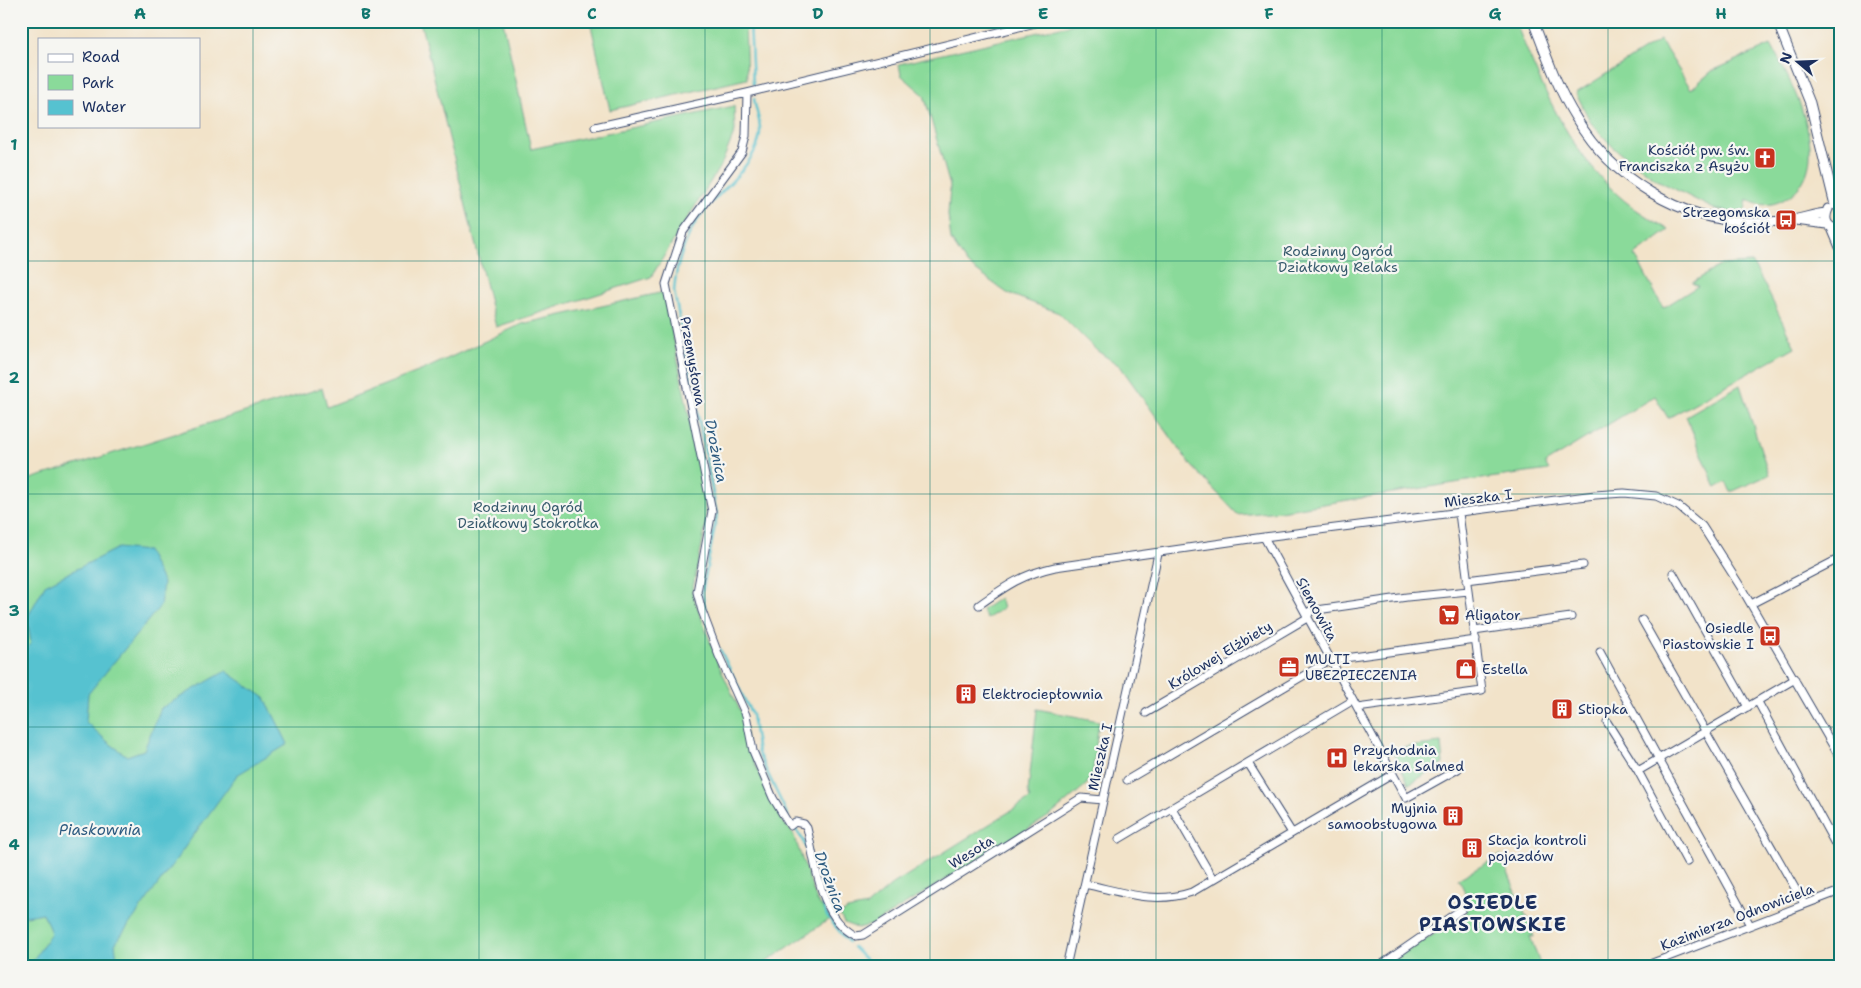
<svg xmlns="http://www.w3.org/2000/svg" width="1861" height="988" font-family="'Shantell Sans',sans-serif">
  <rect width="100%" height="100%" fill="#f6f6f2"/>
  <filter id="ink" filterUnits="userSpaceOnUse"><feTurbulence type="fractalNoise" baseFrequency=".02" numOctaves="2"/><feDisplacementMap in="SourceGraphic" scale="10" xChannelSelector="R" yChannelSelector="G"/><feConvolveMatrix kernelMatrix="1 2 1 2 8 2 1 2 1" color-interpolation-filters="sRGB"/></filter>
  <filter id="wash" filterUnits="userSpaceOnUse"><feTurbulence type="fractalNoise" baseFrequency=".0096" numOctaves="4" result="noise"/><feDisplacementMap in="SourceGraphic" scale="20" xChannelSelector="R" yChannelSelector="G"/><feGaussianBlur stdDeviation="1.12" result="paint"/><feColorMatrix in="noise" values="0 0 0 0 0 0 0 0 0 0 0 0 0 0 0 0 0 1.4 0 .05"/><feComposite in="paint" operator="in"/></filter>
  <g filter="url(#wash)">
    <rect width="100%" height="100%" fill="#f2e3c9"/>
    <!-- green -->
    <path fill="#8ada9a" stroke="#52847c" d="M420,21H503L531,149L734,106L735,131L722,163L651,277L496,327Z
      M590,21H745L747,79L610,110Z
      M1087,21H1515C1540,83 1568,150 1618,195C1633,209 1651,219 1669,230L1635,255L1663,308L1698,286L1692,283L1721,265L1752,263C1769,290 1780,319 1795,347L1668,418L1655,396L1545,463L1549,470L1467,481L1280,511L1238,515L1190,464L1120,366L1096,350L1059,313L1007,293L967,264L951,240L948,215L950,186L924,95L901,75L899,64Z
      M1660,40L1691,89L1712,71L1771,45C1793,85 1840,169 1783,200C1772,206 1757,207 1747,199L1745,210L1737,211L1736,213L1714,209L1657,180L1614,148L1591,123L1576,93Z
      M664,292L704,490L706,526L692,592L718,663L744,719L748,750L783,822L793,833L817,901L831,918L759,967H21V482L322,388L327,407L423,370L522,324Z
      M1740,385L1769,475L1731,492L1726,482L1716,488L1686,416Z
      M1000,598L1003,608L987,619L982,610Z
      M1037,709L1099,721L1093,771L1087,784L1051,815L872,925L857,928L844,923L840,915L847,910L867,906L893,884L1030,799L1028,792Z
      M1441,743L1443,764L1409,784L1391,749Z
      M1501,855L1534,937L1530,936L1541,967H1381L1463,916C1472,905 1465,890 1458,879Z"/>
    <!-- water -->
    <path fill="#56c2d0" stroke="#387897" d="M118,548L147,551L163,583L160,606L88,694L86,722L109,743L127,756L144,750L161,708L226,671L265,698L288,744L237,775L115,944L118,967H67L62,962H32L51,933L43,913L21,917V656L31,643L27,618L45,585Z"/>
    <g fill="none" stroke-linecap="round" stroke-linejoin="round">
      <!-- stream -->
      <path stroke="#56c2d0" stroke-width="2.5" d="M750,21L753,84
        M707,616L702,593L717,515L674,291C676,262 688,228 708,206C725,188 759,159 760,132C761,121 755,109 754,98
        M720,649L752,715L758,753L788,816
        M794,827L803,840L812,865
        M817,885L827,916L848,942
        M853,947L873,967"/>
    </g>
  </g>
  <g filter="url(#ink)">
    <g fill="none" stroke-linecap="round" stroke-linejoin="round">
      <!-- street casing -->
      <g stroke="#3b4a6e" stroke-width="9">
        <path id="street" d="M747,93L746,136L742,152L683,232L666,284L712,511L697,592L702,611L719,656L746,715L753,751L773,798L790,826L795,822L804,824L807,828C816,864 819,917 856,936L863,935L1081,798L1103,800
          M595,127L747,93L1044,21
          M1264,537L1406,798L1458,769
          M1673,573L1748,707
          M1467,580L1583,565
          M1751,604L1840,558
          M979,605C1006,586 1023,574 1055,567L1264,537L1595,495L1624,493L1656,496L1678,506L1702,526L1742,589L1840,758
          M1642,620L1804,904
          M1474,631L1571,617
          M1600,652L1750,925
          M1758,702L1840,853
          M1357,708L1482,691L1469,591
          M1146,713L1307,618L1310,611L1407,597L1469,591L1459,513
          M1607,722L1638,771L1687,862
          M1248,763L1292,833
          M1638,771L1795,679
          M1127,780L1330,660L1476,640
          M1172,808L1213,879
          M1119,839L1352,701
          M1085,884C1123,892 1154,905 1192,892L1393,774
          M1066,967L1158,554
          M1378,967L1462,909
          M1642,967L1840,891"/>
      </g>
      <!-- secondary casing -->
      <g stroke="#3b4a6e" stroke-width="11">
        <path id="secondary" d="M1533,21C1546,54 1557,88 1576,118C1612,179 1681,221 1751,222C1765,222 1780,222 1793,220C1804,218 1815,214 1826,213
          M1777,21L1810,103L1835,205
          M1828,209C1823,220 1827,229 1840,229
          M1795,220L1827,224
          M1832,228L1840,247"/>
      </g>
      <!-- street -->
      <use href="#street" stroke="#fff" stroke-width="7"/>
      <!-- secondary -->
      <use href="#secondary" stroke="#fff" stroke-width="9"/>
    </g>
  </g>
  <!-- grid -->
  <path fill="none" stroke="#0f766e" stroke-width="1" stroke-opacity="0.55" d="M253,21V967M479,21V967M705,21V967M930,21V967M1156,21V967M1382,21V967M1608,21V967M21,261H1840M21,494H1840M21,727H1840"/>
  <!-- icons -->
  <defs>
    <g id="church-square" transform="scale(1.125)"><rect x="-9" y="-9" width="18" height="18" rx="4" fill="#c8321e" stroke="#f6f6f2"/><path d="M-1.2-6h2.4v3.5h3.3v2.4h-3.3V6h-2.4V-.1h-3.3v-2.4h3.3Z" fill="#fff"/></g>
    <g id="bus-square" transform="scale(1.125)"><rect x="-9" y="-9" width="18" height="18" rx="4" fill="#c8321e" stroke="#f6f6f2"/><path d="M-5-6H5V4H4V6H2V4H-2V6H-4V4H-5ZM-3.5-4V0h7V-4ZM-3.5 1.2v1.5H-2V1.2ZM2 1.2v1.5H3.5V1.2Z" fill="#fff"/></g>
    <g id="supermarket-square" transform="scale(1.125)"><rect x="-9" y="-9" width="18" height="18" rx="4" fill="#c8321e" stroke="#f6f6f2"/><path d="M-6-5.5h2.5l.6 2H6L4.5 2H-2.5L-4.4-4H-6ZM-1.5 3.2a1.3 1.3 0 1 0 .1 0ZM3 3.2a1.3 1.3 0 1 0 .1 0Z" fill="#fff"/></g>
    <g id="office-square" transform="scale(1.125)"><rect x="-9" y="-9" width="18" height="18" rx="4" fill="#c8321e" stroke="#f6f6f2"/><path d="M-6-3h4V-5.5h4V-3h4V5H-6ZM-1-4.5V-3h2v-1.5ZM-6 0V1H6V0Z" fill="#fff"/></g>
    <g id="shop-square" transform="scale(1.125)"><rect x="-9" y="-9" width="18" height="18" rx="4" fill="#c8321e" stroke="#f6f6f2"/><path d="M-5-2.5h2.3a2.7 3.5 0 0 1 5.4 0H5L5.5 6h-11ZM-1.5-2.5h3a1.5 2.3 0 0 0-3 0Z" fill="#fff"/></g>
    <g id="building-square" transform="scale(1.125)"><rect x="-9" y="-9" width="18" height="18" rx="4" fill="#c8321e" stroke="#f6f6f2"/><path d="M-4-6H4V6H1V3H-1V6H-4ZM-2.5-4.3h1.7v1.8h-1.7ZM.8-4.3h1.7v1.8H.8ZM-2.5-1h1.7V.8h-1.7ZM.8-1h1.7V.8H.8Z" fill="#fff"/></g>
    <g id="hospital-square" transform="scale(1.125)"><rect x="-9" y="-9" width="18" height="18" rx="4" fill="#c8321e" stroke="#f6f6f2"/><path d="M-5-5h3v3.5h4V-5h3V5h-3V1.5h-4V5h-3Z" fill="#fff"/></g>
  </defs>
  <g fill-rule="evenodd">
    <use href="#church-square" x="1765" y="158"/>
    <use href="#bus-square" x="1786" y="220"/>
    <use href="#supermarket-square" x="1449" y="615"/>
    <use href="#bus-square" x="1770" y="636"/>
    <use href="#office-square" x="1289" y="667"/>
    <use href="#shop-square" x="1466" y="669"/>
    <use href="#building-square" x="966" y="694"/>
    <use href="#building-square" x="1562" y="709"/>
    <use href="#hospital-square" x="1337" y="758"/>
    <use href="#building-square" x="1453" y="816"/>
    <use href="#building-square" x="1472" y="848"/>
  </g>
  <g text-anchor="middle" stroke-width="4.5" stroke-linejoin="round" paint-order="stroke">
    <!-- poi labels -->
    <g font-size="14" fill="#1b2f5e" stroke="#f6f6f2" text-anchor="start">
      <text x="1749" y="155" text-anchor="end">Kościół pw. św.<tspan x="1749" dy="16">Franciszka z Asyżu</tspan></text>
      <text x="1770" y="217" text-anchor="end">Strzegomska<tspan x="1770" dy="16">kościół</tspan></text>
      <text x="1465" y="620">Aligator</text>
      <text x="1754" y="633" text-anchor="end">Osiedle<tspan x="1754" dy="16">Piastowskie I</tspan></text>
      <text x="1305" y="664">MULTI<tspan x="1305" dy="16">UBEZPIECZENIA</tspan></text>
      <text x="1482" y="674">Estella</text>
      <text x="982" y="699">Elektrociepłownia</text>
      <text x="1578" y="714">Stiopka</text>
      <text x="1353" y="755">Przychodnia<tspan x="1353" dy="16">lekarska Salmed</tspan></text>
      <text x="1437" y="813" text-anchor="end">Myjnia<tspan x="1437" dy="16">samoobsługowa</tspan></text>
      <text x="1488" y="845">Stacja kontroli<tspan x="1488" dy="16">pojazdów</tspan></text>
    </g>
    <!-- park labels -->
    <g font-size="14" fill="#375a6d" stroke="#f6f6f2">
      <text x="1338" y="256">Rodzinny Ogród<tspan x="1338" dy="16">Działkowy Relaks</tspan></text>
      <text x="528" y="512">Rodzinny Ogród<tspan x="528" dy="16">Działkowy Stokrotka</tspan></text>
    </g>
    <!-- street labels -->
    <g font-size="14" fill="#1b2f5e" stroke="#f6f6f2">
      <text transform="translate(693 361) rotate(80)" y="5">Przemysłowa</text>
      <text transform="translate(1478 498) rotate(-7)" y="5">Mieszka I</text>
      <text transform="translate(1317 609) rotate(61)" y="5">Siemowita</text>
      <text transform="translate(1220 655) rotate(-31)" y="5">Królowej Elżbiety</text>
      <text transform="translate(1100 757) rotate(-77)" y="5">Mieszka I</text>
      <text transform="translate(971 852) rotate(-32)" y="5">Wesoła</text>
      <text transform="translate(1737 917) rotate(-21)" y="5">Kazimierza Odnowiciela</text>
    </g>
    <!-- water labels -->
    <g font-size="15" font-style="italic" fill="#2d5b80" stroke="#f6f6f2">
      <text transform="translate(716 451) rotate(79)" y="5">Drożnica</text>
      <text x="100" y="835">Piaskownia</text>
      <text transform="translate(830 882) rotate(70)" y="5">Drożnica</text>
    </g>
    <!-- district labels -->
    <g font-size="19" font-weight="bold" letter-spacing="1" fill="#1b2f5e" stroke="#f6f6f2">
      <text x="1493" y="909">OSIEDLE<tspan x="1493" dy="22">PIASTOWSKIE</tspan></text>
    </g>
  </g>
  <!-- margin -->
  <rect width="1861" height="988" fill="none" stroke="#f6f6f2" stroke-width="55"/>
  <!-- legend -->
  <rect x="38" y="38" width="162" height="90" fill="#f6f6f2" stroke="#9ea6b7"/>
  <rect x="48" y="54" width="25" height="8" fill="#ffffff" stroke="#9ea6b7"/>
  <text x="82" y="62" font-size="15" fill="#1b2f5e">Road</text>
  <rect x="48" y="75" width="25" height="15" fill="#8ada9a" stroke="#9ea6b7"/>
  <text x="82" y="88" font-size="15" fill="#1b2f5e">Park</text>
  <rect x="48" y="100" width="25" height="15" fill="#56c2d0" stroke="#9ea6b7"/>
  <text x="82" y="112" font-size="15" fill="#1b2f5e">Water</text>
  <!-- north arrow -->
  <g transform="translate(1798 62) rotate(289)" stroke="#f6f6f2" stroke-width="4" paint-order="stroke">
  <path d="M0-4L9 19L0 12L-9 19Z" fill="#1b2f5e"/>
  <text y="-8" font-size="14" font-weight="bold" text-anchor="middle" fill="#1b2f5e">N</text>
  </g>
  <rect x="28" y="28" width="1806" height="932" fill="none" stroke="#0f766e" stroke-width="2"/>
  <g font-size="16" text-anchor="middle" font-weight="bold" fill="#0f766e">
    <text x="140" y="19">A</text>
    <text x="366" y="19">B</text>
    <text x="592" y="19">C</text>
    <text x="818" y="19">D</text>
    <text x="1043" y="19">E</text>
    <text x="1269" y="19">F</text>
    <text x="1495" y="19">G</text>
    <text x="1721" y="19">H</text>
    <text x="14" y="150">1</text>
    <text x="14" y="383">2</text>
    <text x="14" y="616">3</text>
    <text x="14" y="850">4</text>
  </g>
</svg>
